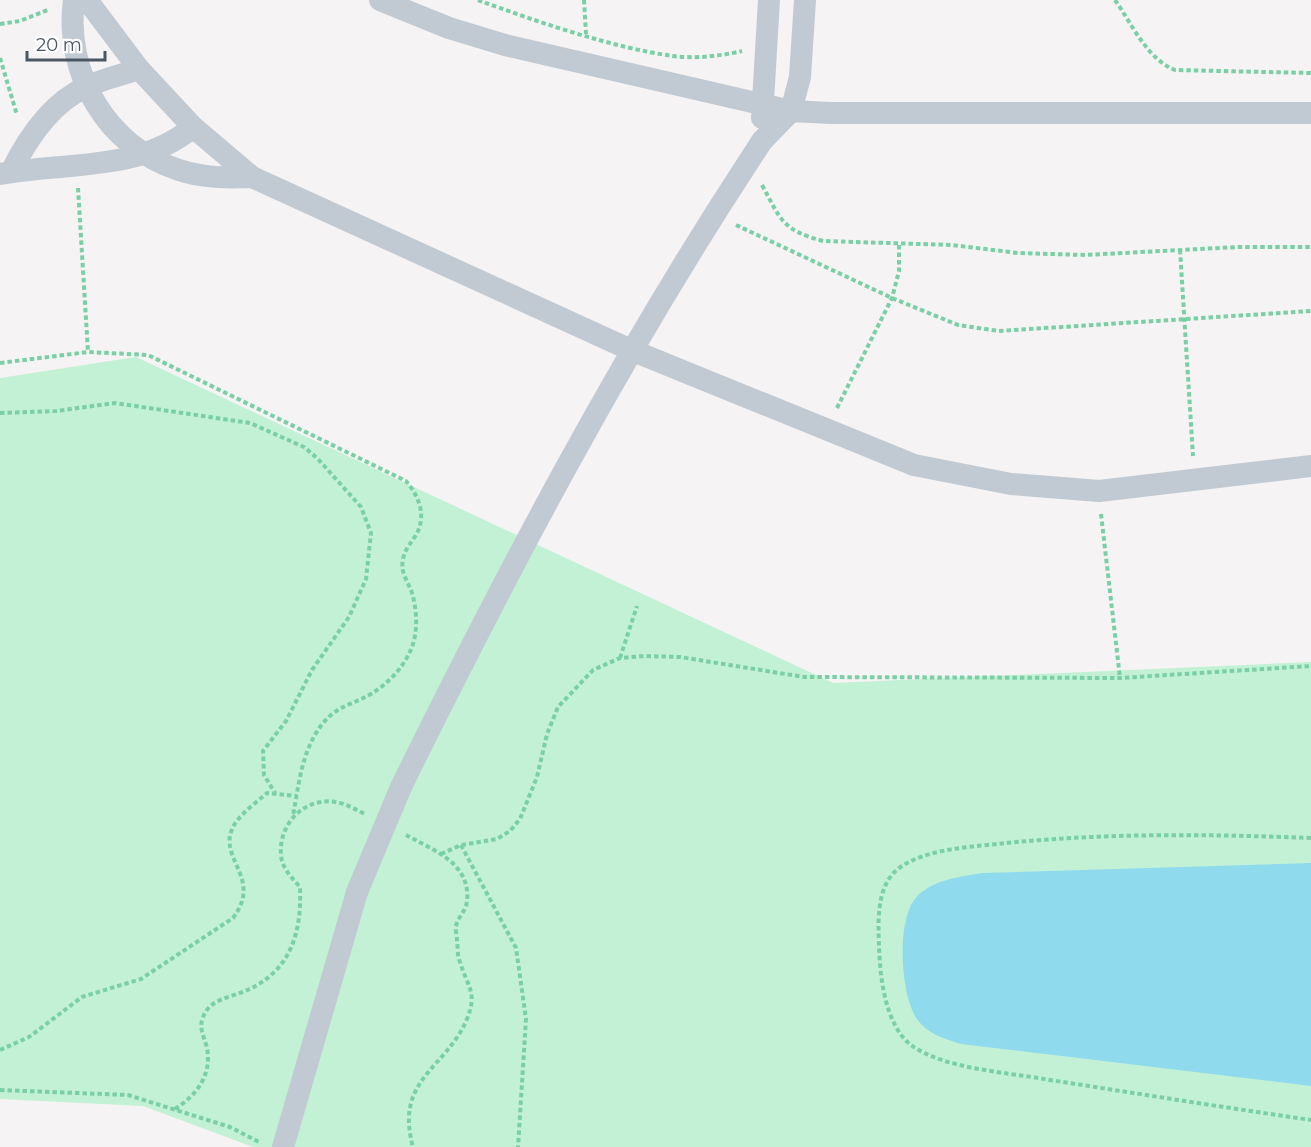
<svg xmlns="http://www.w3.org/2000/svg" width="1311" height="1147" font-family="Montserrat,sans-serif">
  <rect width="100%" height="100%" fill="#f5f3f3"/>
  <!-- green -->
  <path fill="#c3f1d5" d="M136,357L833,683L1311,662V1147H253L143,1106L0,1099V378Z"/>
  <!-- water -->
  <path fill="#90daee" d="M1311,863V1086L961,1044C945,1039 931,1035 920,1023C900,1001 896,922 915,899C930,880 959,877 982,873Z"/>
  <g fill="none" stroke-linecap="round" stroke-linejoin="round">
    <!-- path -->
    <path stroke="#7ad0a6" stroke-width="4" stroke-dasharray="4.5 3" stroke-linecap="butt" d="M478,0C535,21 613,48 673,56C696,59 720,56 742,51
      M584,0L586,34
      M1115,0C1132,24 1147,59 1175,70L1311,73
      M0,24L20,21L50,9
      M0,58L17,115
      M762,185C781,220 782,230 823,241L952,245L1018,253L1085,255L1238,247H1311
      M78,188L88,352
      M736,225L892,298L958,325L999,331L1311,311
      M1180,250L1193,456
      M0,363L88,352L148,355L406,481C419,496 427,516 416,535C411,543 405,549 403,559C400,573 408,581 412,593C417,610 418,631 412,647C404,667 389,683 371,694C354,704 337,706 324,722C302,748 299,783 293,816
      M837,408L892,298L899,271V243
      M0,413L56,411L115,403L250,423L304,447L318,459L361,507L371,533L366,579L349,617L312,670L286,721L263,751L264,775L275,793
      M1101,514L1120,678
      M620,658L637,606
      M406,835C433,850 471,863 467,901C466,911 458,917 456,926C455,929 457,936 457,940C458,947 457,956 460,962C467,986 478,992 467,1019C446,1069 394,1079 413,1147
      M1311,838C1209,834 1107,833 1006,843C973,847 930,848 902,866C876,882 878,920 879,946C880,977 885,1025 911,1045C944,1069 1005,1072 1044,1079C1133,1093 1222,1107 1311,1120
      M461,845L516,948L526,1019L518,1147
      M441,854L461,845L497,839L510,831L520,819L537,777L547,734L558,707L593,670L620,658L645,656L680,657L804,677L1120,678L1311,666
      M0,1050L29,1037L82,997L141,979L233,918C265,876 212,857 236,822C244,811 257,802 267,793L297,796
      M0,1090L128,1095L230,1127L261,1143
      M175,1109C197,1095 212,1075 207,1048C204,1035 197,1027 205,1013C212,1000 227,998 240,993C289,975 302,936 300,887C293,879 285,871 282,861C276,834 294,806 321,802C337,799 351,807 365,814"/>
    <!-- minor -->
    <path stroke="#c1cad2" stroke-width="22" d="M74,0C64,73 107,147 179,170C203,178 227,178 252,177
      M87,0L139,69L193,127L252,177L631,350L914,465L1011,484L1099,491L1311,466
      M380,0L449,28L505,45L791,111L830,113H1311
      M762,118L769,0
      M11,172C27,139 51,103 86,87C102,79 122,75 139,69
      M0,174C65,162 140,172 193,127
      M401,787C507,572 618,361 749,161L762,141L791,111L800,77L805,0
      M283,1147L357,892"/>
    <!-- minor-bridge -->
    <path stroke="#c1cad2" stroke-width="22" d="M357,892L401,787"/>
  </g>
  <!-- scale -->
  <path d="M27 51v9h78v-9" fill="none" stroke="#4a5661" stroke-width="3"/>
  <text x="36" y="51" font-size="18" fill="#4a5661" stroke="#ffffff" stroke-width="4.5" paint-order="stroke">20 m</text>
</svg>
